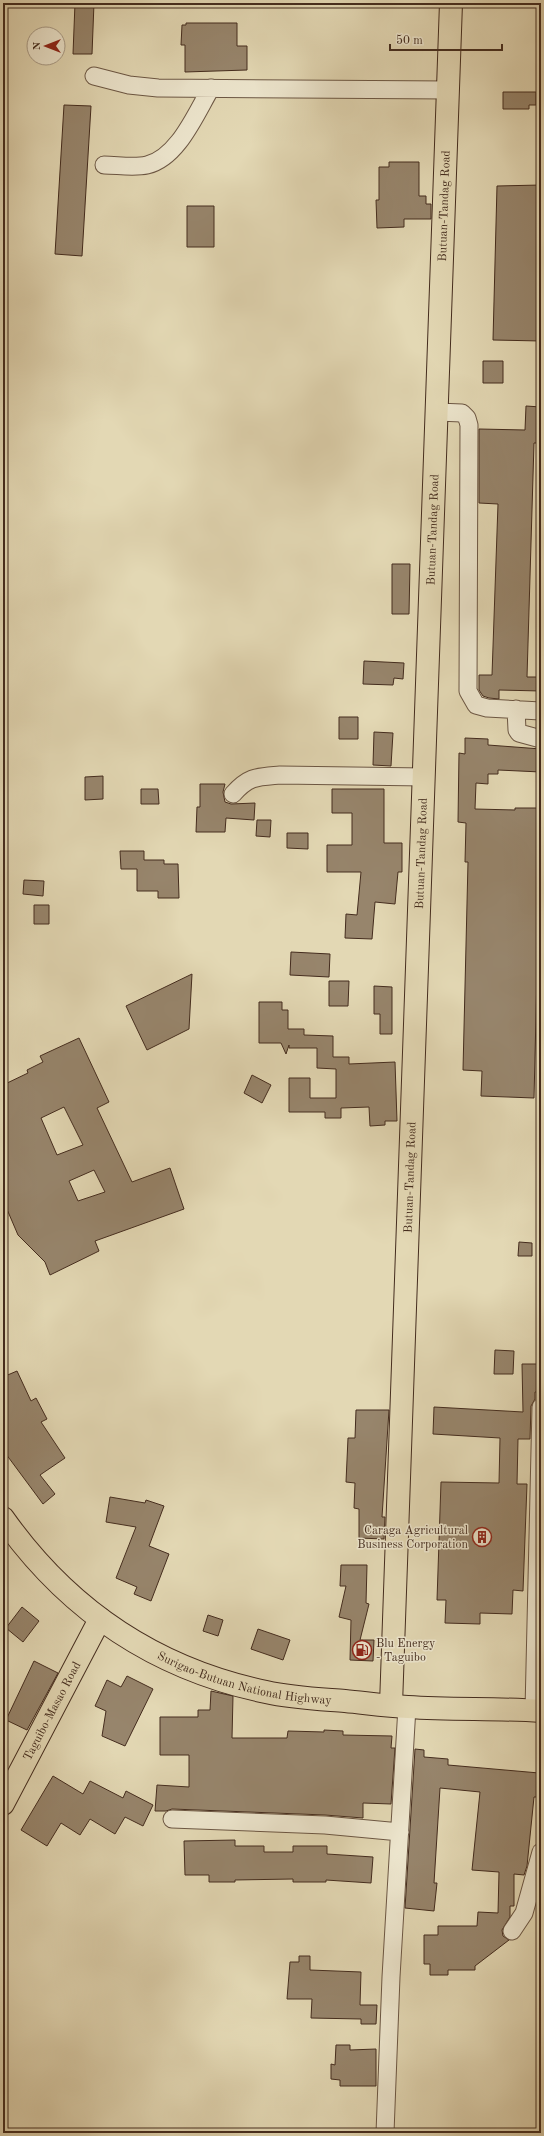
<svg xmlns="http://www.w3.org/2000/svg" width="544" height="2136" font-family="'Old Standard TT',serif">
  <rect width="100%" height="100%" fill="#e3d8b4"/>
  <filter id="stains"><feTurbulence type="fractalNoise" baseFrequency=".005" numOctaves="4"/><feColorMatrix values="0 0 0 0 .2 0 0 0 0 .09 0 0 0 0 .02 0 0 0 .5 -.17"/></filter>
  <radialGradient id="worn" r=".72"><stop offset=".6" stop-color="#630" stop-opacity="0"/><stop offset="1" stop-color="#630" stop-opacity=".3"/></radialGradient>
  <!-- building -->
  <path fill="#97856c" stroke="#442c1e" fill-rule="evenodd" d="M75,3H94L92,54H73Z
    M186,23H237V46H247V70L185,72V45H181L182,25H186Z
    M503,92H536V105H529V109H503Z
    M64,105L91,106L82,256L55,254Z
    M389,162H419V196H426V204H431V219H404V227L377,228L376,200H379V167H389Z
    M541,185V341L493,340L497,186Z
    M187,206H214V247H187Z
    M483,361H503V383H483Z
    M526,406L541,407V443H534L527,677H541V691L499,690V699L489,698L483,696L479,690V675H492L498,504L479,503V429L525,430Z
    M392,564H410L409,614H392Z
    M364,661L404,663L403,679L394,678L393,685L363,684Z
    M339,717H358V739H339Z
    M374,732L393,733L391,766L373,765Z
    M465,738L488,739V745L541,749V772L498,770V774H488V784L476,783L475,809L515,810V808H541L534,1098L481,1096L482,1071L463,1070L468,862H465L466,823L458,822L459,753L465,754Z
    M103,776V799L85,800V777Z
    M200,784H225L223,792L225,802L231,804L255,803L254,820L226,818L225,832H196L197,807H200Z
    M141,789H158L159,804H141Z
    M332,789H384V843H402V872H398L395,904L375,902L372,939L345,938L346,914L357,915L361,872H327V845H352V813H332Z
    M257,820H271L270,837L256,836Z
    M287,833H308V849L287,848Z
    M120,851H144V860H164V864H178L179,898H158V891H137V869H121Z
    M24,880L44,881L43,896L23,894Z
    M34,905H49V924H34Z
    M291,952L330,954L329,977L290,975Z
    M192,974L189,1029L147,1050L126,1006Z
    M329,981H349L348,1006H329Z
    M374,986L392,987V1034H380V1014H374Z
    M259,1002H282V1010H288V1029H304V1035L333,1036V1057H349V1064L395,1062L397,1121H385V1125L370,1126L369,1107L341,1108V1118H325V1112H289V1078H310V1098H336V1069L317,1068V1048H289V1045L286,1054L281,1043H259Z
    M79,1038L109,1102L97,1108L132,1182L170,1168L184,1209L95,1241L99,1251L50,1275L45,1262L18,1235L3,1200V1085L28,1073L27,1070L43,1062L40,1056ZM64,1107L83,1145L57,1155L41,1118ZM94,1170L105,1192L78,1201L69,1181Z
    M252,1075L271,1085L262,1103L244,1093Z
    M519,1242L532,1243V1256H518Z
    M495,1350L514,1351L513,1374H494Z
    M522,1364H537L538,1392H535V1399L531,1406L530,1439H518L517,1484H527L523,1591L513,1590L512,1614L480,1613V1624L445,1623L446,1600H437L441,1482L499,1483L500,1438L433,1434L434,1407L523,1412Z
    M17,1371L31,1401L36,1398L47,1419L41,1422L65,1458L40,1475L55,1494L43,1504L3,1450V1377Z
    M356,1410H389L382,1517H385L384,1539L359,1538V1509L354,1508L355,1483L346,1482L348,1438H355Z
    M110,1497L145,1503L146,1500L164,1506L149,1546L169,1554L151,1601L134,1594L137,1587L116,1578L136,1527L106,1522Z
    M341,1565H367L366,1603L369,1604L360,1640H374L373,1661L350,1660L351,1620L339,1617L346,1586H340Z
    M22,1607L39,1621L23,1642L6,1628Z
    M208,1615L223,1620L218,1636L203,1631Z
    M258,1629L290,1640L283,1660L251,1649Z
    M34,1661L58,1673L27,1730L6,1720Z
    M127,1676L153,1689L125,1746L102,1736L106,1711L95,1706L107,1680L121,1687Z
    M211,1691L233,1696L232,1738H287L288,1731L324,1732V1730L343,1731V1735L392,1736L391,1748H395L391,1804L363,1803V1818L325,1815L172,1809L166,1811H155L157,1785L189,1787V1755H160V1717H198V1710H210Z
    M415,1749L424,1750V1757L448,1759V1765L539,1773L537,1797H534L527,1866L524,1875L514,1874V1906H510V1917L502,1930L503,1936L509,1940L475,1966V1970H448V1975H430V1964H424V1935H438V1926H477L478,1912L498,1913L499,1872L472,1870L480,1792L440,1788L434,1883H437L434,1911L405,1908Z
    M53,1776L83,1794L90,1781L123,1798L126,1791L153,1805L143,1826L125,1817L115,1834L90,1819L80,1835L61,1823L47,1846L21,1830Z
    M235,1840V1846H264V1852H293V1846H327V1854L373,1857L371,1883L326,1880V1882H293V1879L235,1880V1882H209V1875H185L184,1841Z
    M299,1956H310V1970L361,1972L360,2005H377L376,2024H361V2019L311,2018L312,1999H287L290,1962H299Z
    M336,2045H350V2050L376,2049V2086H340V2080L331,2079V2064L335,2065Z"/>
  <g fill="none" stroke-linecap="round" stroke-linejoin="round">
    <!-- minor casing -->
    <g stroke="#6c5744" stroke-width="19">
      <path id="minor" d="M94,76L129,85L158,88L449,90
        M104,165C117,165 134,168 147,165C178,158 196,113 211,88
        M437,412L462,413L467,418L469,425L468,691L476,705L487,708L541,711
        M516,709L517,730L519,733L541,739
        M233,794C249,776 257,777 280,775L425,777
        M534,1710L541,1407
        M172,1819L325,1825L400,1832
        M512,1931L524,1913L541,1852
        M385,2133L391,1977L407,1707"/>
    </g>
    <!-- major casing -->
    <g stroke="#442c1e" stroke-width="24">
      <g id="major">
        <path id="s1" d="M391,1705L451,3"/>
        <path id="s2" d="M3,1804L100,1619"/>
      </g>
    </g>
    <!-- highway casing -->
    <g stroke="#442c1e" stroke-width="24">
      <g id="highway">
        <path id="s3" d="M3,1518C68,1610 156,1669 266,1692C292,1698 319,1699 345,1701C366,1703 387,1706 408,1707C452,1710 497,1708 541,1711"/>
      </g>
    </g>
    <!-- minor -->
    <use href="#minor" stroke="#ede6ce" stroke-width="17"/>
    <!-- major -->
    <use href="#major" stroke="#e3d8b4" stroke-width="22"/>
    <!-- highway -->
    <use href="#highway" stroke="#e3d8b4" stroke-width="22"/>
  </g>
  <!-- icons -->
  <defs>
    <g id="building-ring" transform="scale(1)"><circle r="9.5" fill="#ede6ce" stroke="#8f2418" stroke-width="1.5"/><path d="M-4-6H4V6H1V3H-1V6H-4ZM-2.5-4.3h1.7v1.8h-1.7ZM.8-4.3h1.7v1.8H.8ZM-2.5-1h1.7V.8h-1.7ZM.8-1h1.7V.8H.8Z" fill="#8f2418"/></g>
    <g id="fuel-ring" transform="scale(1)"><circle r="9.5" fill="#ede6ce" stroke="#8f2418" stroke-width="1.5"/><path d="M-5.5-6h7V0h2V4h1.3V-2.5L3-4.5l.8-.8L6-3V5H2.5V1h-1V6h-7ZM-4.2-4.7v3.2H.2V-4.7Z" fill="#8f2418"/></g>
  </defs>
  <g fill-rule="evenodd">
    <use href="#building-ring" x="482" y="1537"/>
    <use href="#fuel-ring" x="362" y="1650"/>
  </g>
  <g text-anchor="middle" stroke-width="3" stroke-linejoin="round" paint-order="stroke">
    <!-- street labels -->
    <g font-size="12" fill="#442c1e" stroke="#ede6ce">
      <text dy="4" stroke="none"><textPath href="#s1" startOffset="1500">Butuan-Tandag Road</textPath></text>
      <text dy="4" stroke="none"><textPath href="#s1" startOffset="1176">Butuan-Tandag Road</textPath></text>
      <text dy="4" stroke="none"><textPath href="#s1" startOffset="852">Butuan-Tandag Road</textPath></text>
      <text dy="4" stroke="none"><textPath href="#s1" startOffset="528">Butuan-Tandag Road</textPath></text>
      <text dy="4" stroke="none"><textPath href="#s3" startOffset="299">Surigao-Butuan National Highway</textPath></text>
      <text dy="4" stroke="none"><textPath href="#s2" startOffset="105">Taguibo-Masao Road</textPath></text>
    </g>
    <!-- poi labels -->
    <g font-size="12" fill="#442c1e" stroke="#ede6ce" text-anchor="end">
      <text x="468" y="1534">Caraga Agricultural<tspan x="468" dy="14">Business Corporation</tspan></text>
      <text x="376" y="1647" text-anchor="start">Blu Energy<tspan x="376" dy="14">- Taguibo</tspan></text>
    </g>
  </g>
  <!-- margin -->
  <rect width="544" height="2136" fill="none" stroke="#e3d8b4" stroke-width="16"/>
  <rect x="4" y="4" width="536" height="2128" fill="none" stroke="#442c1e" stroke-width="2"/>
  <rect x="8" y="8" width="528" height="2120" fill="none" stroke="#442c1e"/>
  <!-- north arrow -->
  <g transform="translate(46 46) rotate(270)"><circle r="19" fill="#ede6ce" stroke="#a99c88"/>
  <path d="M0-3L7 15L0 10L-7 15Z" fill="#8f2418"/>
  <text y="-6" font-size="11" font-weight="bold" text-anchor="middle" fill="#442c1e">N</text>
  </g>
  <!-- scale -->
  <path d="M390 44v6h112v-6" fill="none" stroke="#442c1e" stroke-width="2"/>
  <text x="396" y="44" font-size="12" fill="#442c1e" stroke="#ede6ce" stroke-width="3" paint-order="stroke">50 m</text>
  <rect width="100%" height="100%" filter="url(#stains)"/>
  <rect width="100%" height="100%" fill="url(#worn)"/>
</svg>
